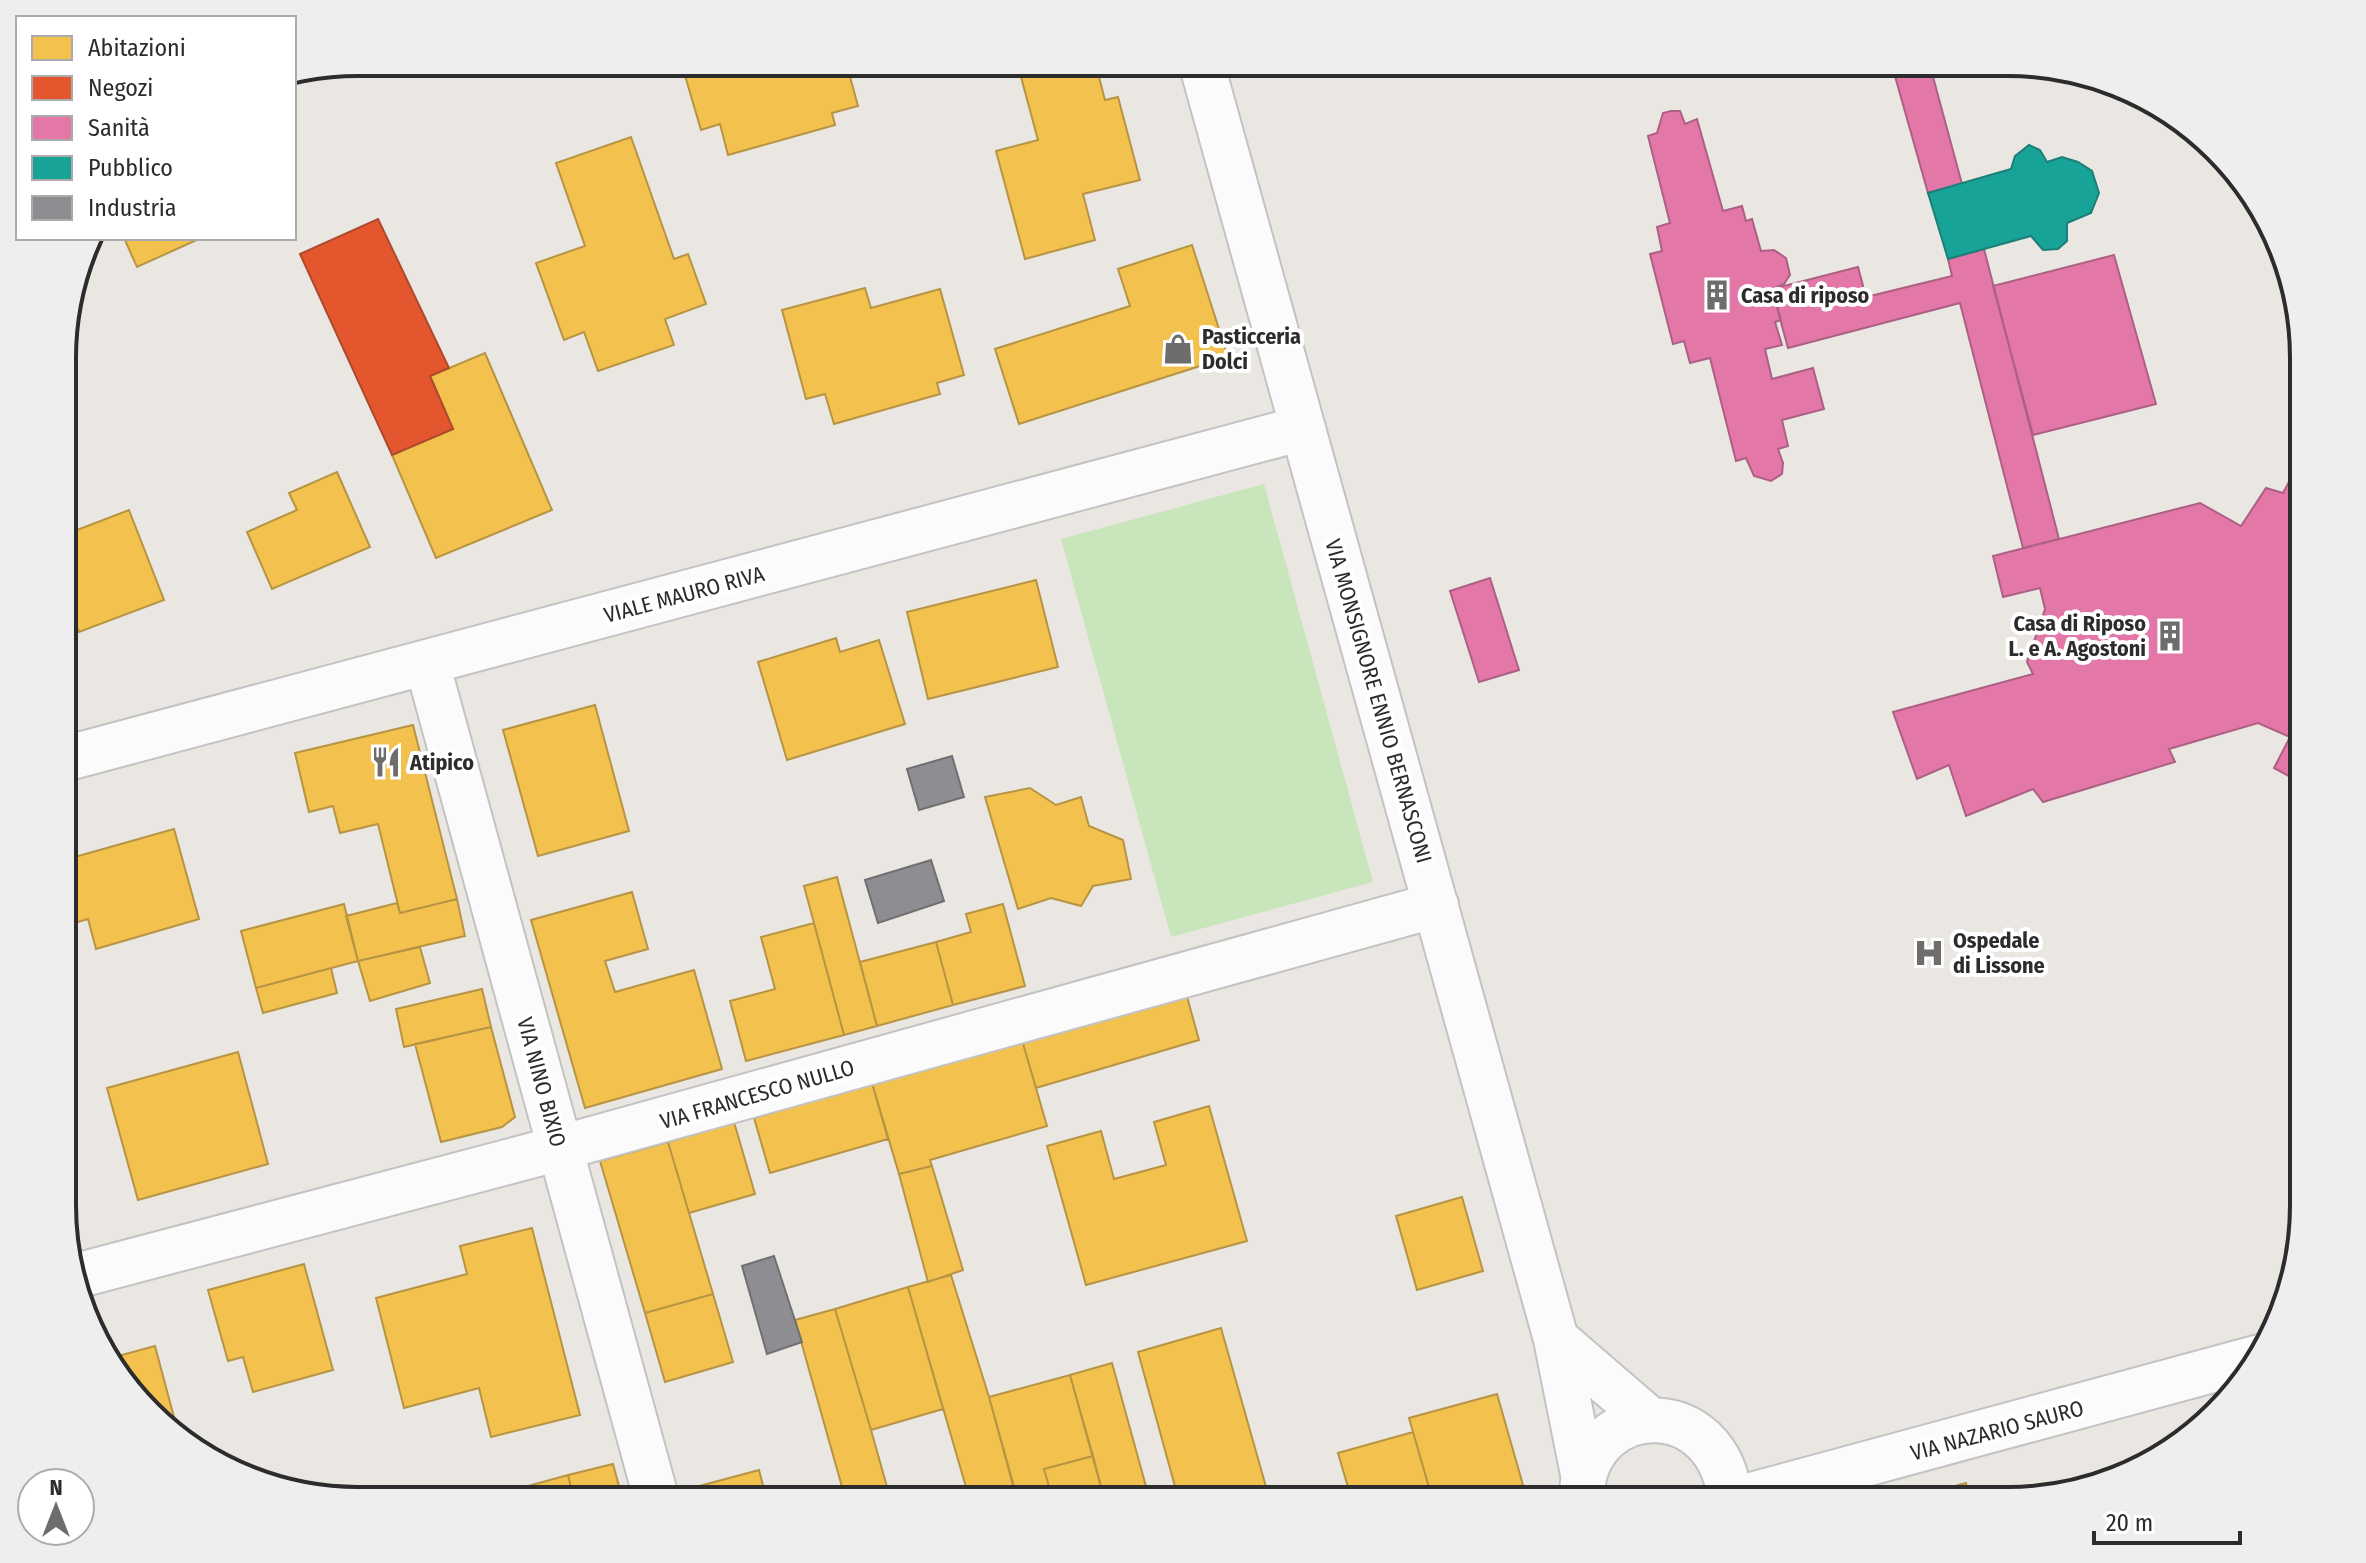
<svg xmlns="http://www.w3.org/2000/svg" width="2366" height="1563" font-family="'Fira Sans Condensed',sans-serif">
  <rect width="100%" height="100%" fill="#eae7e2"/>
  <!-- green -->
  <path fill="#c9e5bc" d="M1264,484L1373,882L1171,937L1061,539Z"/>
  <!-- homes -->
  <path fill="#f2c14e" stroke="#b79444" stroke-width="2" d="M681,62H846L858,106L832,113L835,125L728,155L720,124L701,130Z
    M1017,62H1095L1105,100L1118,97L1140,180L1083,194L1095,240L1025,259L996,151L1038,140Z
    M631,137L674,259L688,254L706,304L665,319L674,345L598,371L584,332L564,340L536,263L585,246L556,163Z
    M124,238H201L137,267Z
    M1192,245L1228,357L1019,424L995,349L1130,306L1118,269Z
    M865,288L871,308L940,289L964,375L937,383L940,394L834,424L825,394L806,399L782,310Z
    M485,353L552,510L436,558L392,455L453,429L430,376Z
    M337,472L370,547L272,589L247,532L297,510L289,493Z
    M129,510L164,600L79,632L64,595V535Z
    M1036,580L1058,667L928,699L907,612Z
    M836,638L840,652L879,640L905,724L787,760L758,662Z
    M595,705L629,831L538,856L503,730Z
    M413,725L457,899L400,913L378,824L340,833L333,806L309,812L295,753Z
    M1030,788L1056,805L1081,797L1089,826L1123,840L1131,879L1093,886L1081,906L1051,898L1018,909L985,797Z
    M174,829L199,919L96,949L88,919L64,926V860Z
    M837,877L877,1026L844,1035L804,886Z
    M632,892L648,949L605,961L615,992L694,970L722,1069L585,1108L531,920Z
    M457,899L465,936L358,961L346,916L397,903L400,913Z
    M344,904L358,961L256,988L241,931Z
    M1003,904L1025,986L953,1005L936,942L971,932L966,914Z
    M814,923L844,1035L746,1061L730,1001L775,989L761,937Z
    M936,942L953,1005L877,1026L860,962Z
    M420,947L430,983L370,1001L358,961Z
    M331,968L337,993L263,1013L256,988Z
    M482,989L491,1027L404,1047L396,1009Z
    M1186,993L1199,1040L1036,1088L1022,1040Z
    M491,1027L515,1117L502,1127L441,1142L415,1044Z
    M1022,1040L1047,1126L930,1160L932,1166L899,1174L872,1083Z
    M238,1052L268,1164L138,1200L107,1088Z
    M872,1083L888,1139L770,1173L754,1118Z
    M1209,1106L1247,1241L1086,1285L1047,1146L1101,1131L1114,1179L1166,1165L1154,1122Z
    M734,1122L755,1194L689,1213L668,1142Z
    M668,1142L713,1294L645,1313L600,1161Z
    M932,1166L963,1270L928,1282L899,1174Z
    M1462,1197L1483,1271L1417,1290L1396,1216Z
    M532,1228L580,1415L491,1437L479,1388L404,1408L376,1298L467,1274L460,1246Z
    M304,1264L333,1370L253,1392L243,1357L228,1361L208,1290Z
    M951,1275L989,1397L1017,1500L970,1501L908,1287Z
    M908,1287L943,1409L871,1430L835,1309Z
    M713,1294L733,1362L665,1382L645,1313Z
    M835,1309L871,1430L891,1501H846L795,1320Z
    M1221,1328L1270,1501H1179L1138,1352Z
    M155,1346L179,1436L107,1359Z
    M1112,1363L1150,1501L1104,1498L1070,1375Z
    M1070,1375L1093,1456L1044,1469L1053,1501H1018L989,1397Z
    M1497,1394L1523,1485L1515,1487L1519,1501H1474L1471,1487L1432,1498L1409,1418Z
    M1413,1432L1433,1501H1352L1338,1453Z
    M1093,1456L1104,1498L1053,1501L1044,1469Z
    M613,1464L623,1501H574L568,1475Z
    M759,1470L767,1501H696L692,1488Z
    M568,1475L574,1501H532L528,1486Z
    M1966,1483L1970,1500H1923L1921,1495Z"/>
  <!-- shops -->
  <path fill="#e4572e" stroke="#ad4a2d" stroke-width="2" d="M378,219L449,368L430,376L453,429L392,455L300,254Z"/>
  <!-- health -->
  <path fill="#e377a8" stroke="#ac6083" stroke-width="2" d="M1891,62H1929L1962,184L1928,193Z
    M1671,111H1680L1685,124L1697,119L1723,211L1742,206L1746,221L1752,219L1761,251L1774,250L1786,258L1790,275L1784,284L1772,289L1781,320L1775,322L1782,345L1765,349L1772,379L1813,368L1824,409L1782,420L1788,446L1778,449L1783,463L1782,474L1771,481L1754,476L1746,458L1736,461L1710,358L1690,363L1684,341L1673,344L1650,254L1662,251L1657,227L1670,223L1648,136L1657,133L1663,113Z
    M1984,249L2059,539L2023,548L1960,303L1788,348L1772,289L1858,267L1866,297L1952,276L1948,259Z
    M2114,255L2156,404L2033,435L1993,286Z
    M2303,456V784L2274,768L2290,737L2258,723L2169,749L2175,762L2043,802L2033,789L1966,816L1949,765L1917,779L1893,712L2033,674L2027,662L2045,609L2040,588L2003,597L1993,556L2200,503L2241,526L2266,488L2283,493Z
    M1490,578L1519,670L1479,682L1450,591Z"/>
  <!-- public -->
  <path fill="#17a398" stroke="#1d7f78" stroke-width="2" d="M2029,145L2040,150L2047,162L2062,157L2078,162L2092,171L2099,193L2091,213L2067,223V241L2058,249L2043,250L2031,236L1948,259L1928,193L2011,169L2015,156Z"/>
  <!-- industry -->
  <path fill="#8d8d92" stroke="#707073" stroke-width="2" d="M952,756L964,797L919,810L907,769Z
    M931,860L944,901L878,923L865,880Z
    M774,1256L802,1342L767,1354L742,1266Z"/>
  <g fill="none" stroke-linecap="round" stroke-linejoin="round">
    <!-- street casing -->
    <g stroke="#c3c3c3" stroke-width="48">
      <path id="street" d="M1201,62L1556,1339L1583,1474
        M427,663L657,1501
        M64,759L1303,428
        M76,1276L560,1148L1436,905
        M1556,1339L1650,1420
        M1582,1490C1590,1398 1720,1393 1730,1500
        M1733,1500L2260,1357"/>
    </g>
    <!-- street -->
    <use href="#street" stroke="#fcfbfb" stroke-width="44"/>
  </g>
  <!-- icons -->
  <defs>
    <g id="building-bare" transform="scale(2.4)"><path d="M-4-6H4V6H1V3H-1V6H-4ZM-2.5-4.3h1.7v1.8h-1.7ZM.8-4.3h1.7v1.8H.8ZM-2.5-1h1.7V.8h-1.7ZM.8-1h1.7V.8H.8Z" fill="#6e6d6c" stroke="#fff" stroke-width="2.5" paint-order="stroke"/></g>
    <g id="shop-bare" transform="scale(2.4)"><path d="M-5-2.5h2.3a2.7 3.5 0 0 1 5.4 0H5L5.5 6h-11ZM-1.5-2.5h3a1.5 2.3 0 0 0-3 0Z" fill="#6e6d6c" stroke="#fff" stroke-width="2.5" paint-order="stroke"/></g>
    <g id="restaurant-bare" transform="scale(2.4)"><path d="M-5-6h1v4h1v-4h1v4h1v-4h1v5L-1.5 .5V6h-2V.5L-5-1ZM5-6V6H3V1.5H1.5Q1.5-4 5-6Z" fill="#6e6d6c" stroke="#fff" stroke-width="2.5" paint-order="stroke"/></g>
    <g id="hospital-bare" transform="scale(2.4)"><path d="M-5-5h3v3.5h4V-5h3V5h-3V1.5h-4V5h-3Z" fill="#6e6d6c" stroke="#fff" stroke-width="2.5" paint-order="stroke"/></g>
  </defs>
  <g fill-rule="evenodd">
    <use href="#building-bare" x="1717" y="295"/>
    <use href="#shop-bare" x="1178" y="349"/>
    <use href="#building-bare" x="2170" y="636"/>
    <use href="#restaurant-bare" x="386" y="762"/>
    <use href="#hospital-bare" x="1929" y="953"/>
  </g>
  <g text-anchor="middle" stroke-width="8" stroke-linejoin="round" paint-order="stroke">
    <!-- poi labels -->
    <g font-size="22" font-weight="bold" fill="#2c2c2c" stroke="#fff" text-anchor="start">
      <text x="1741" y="303">Casa di riposo</text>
      <text x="1202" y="344">Pasticceria<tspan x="1202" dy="25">Dolci</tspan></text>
      <text x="2146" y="631" text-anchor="end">Casa di Riposo<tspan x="2146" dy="25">L. e A. Agostoni</tspan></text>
      <text x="410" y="770">Atipico</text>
      <text x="1953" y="948">Ospedale<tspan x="1953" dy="25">di Lissone</tspan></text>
    </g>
    <!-- street labels -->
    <g font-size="22" fill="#2c2c2c" stroke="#fff">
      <text transform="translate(684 594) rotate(-15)" y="8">VIALE MAURO RIVA</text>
      <text transform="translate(1379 701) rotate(74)" y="8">VIA MONSIGNORE ENNIO BERNASCONI</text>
      <text transform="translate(542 1082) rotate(75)" y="8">VIA NINO BIXIO</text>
      <text transform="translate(757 1094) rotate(-16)" y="8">VIA FRANCESCO NULLO</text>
      <text transform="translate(1997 1430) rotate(-15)" y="8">VIA NAZARIO SAURO</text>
    </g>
  </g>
  <!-- crop -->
  <path d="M0 0H2366V1563H0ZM358 76H2008A282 282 0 0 1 2290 358V1205A282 282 0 0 1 2008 1487H358A282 282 0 0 1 76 1205V358A282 282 0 0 1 358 76Z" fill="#eee" fill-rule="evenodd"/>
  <path fill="none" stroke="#2c2c2c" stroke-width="4" d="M358 76H2008A282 282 0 0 1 2290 358V1205A282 282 0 0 1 2008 1487H358A282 282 0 0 1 76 1205V358A282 282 0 0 1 358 76Z"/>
  <!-- legend -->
  <rect x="16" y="16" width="280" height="224" fill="#ffffff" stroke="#ababab" stroke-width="2"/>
  <rect x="32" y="36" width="40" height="24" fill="#f2c14e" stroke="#ababab" stroke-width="2"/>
  <text x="88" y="56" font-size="24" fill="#2c2c2c">Abitazioni</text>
  <rect x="32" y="76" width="40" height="24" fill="#e4572e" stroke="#ababab" stroke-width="2"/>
  <text x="88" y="96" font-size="24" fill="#2c2c2c">Negozi</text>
  <rect x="32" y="116" width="40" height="24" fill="#e377a8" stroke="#ababab" stroke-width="2"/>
  <text x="88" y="136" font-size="24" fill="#2c2c2c">Sanità</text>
  <rect x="32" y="156" width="40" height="24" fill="#17a398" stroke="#ababab" stroke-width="2"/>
  <text x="88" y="176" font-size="24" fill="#2c2c2c">Pubblico</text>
  <rect x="32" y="196" width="40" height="24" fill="#8d8d92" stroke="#ababab" stroke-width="2"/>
  <text x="88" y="216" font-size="24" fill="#2c2c2c">Industria</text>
  <!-- north arrow -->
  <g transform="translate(56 1507)"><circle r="38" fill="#ffffff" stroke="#ababab" stroke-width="2"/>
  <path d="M0-6L14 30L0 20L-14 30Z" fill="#6e6d6c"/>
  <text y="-12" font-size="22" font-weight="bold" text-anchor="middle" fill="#2c2c2c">N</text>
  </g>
  <!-- scale -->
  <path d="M2094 1531v12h146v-12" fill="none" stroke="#2c2c2c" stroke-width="4"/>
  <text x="2106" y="1531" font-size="24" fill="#2c2c2c" stroke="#ffffff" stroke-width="6" paint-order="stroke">20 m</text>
</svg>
